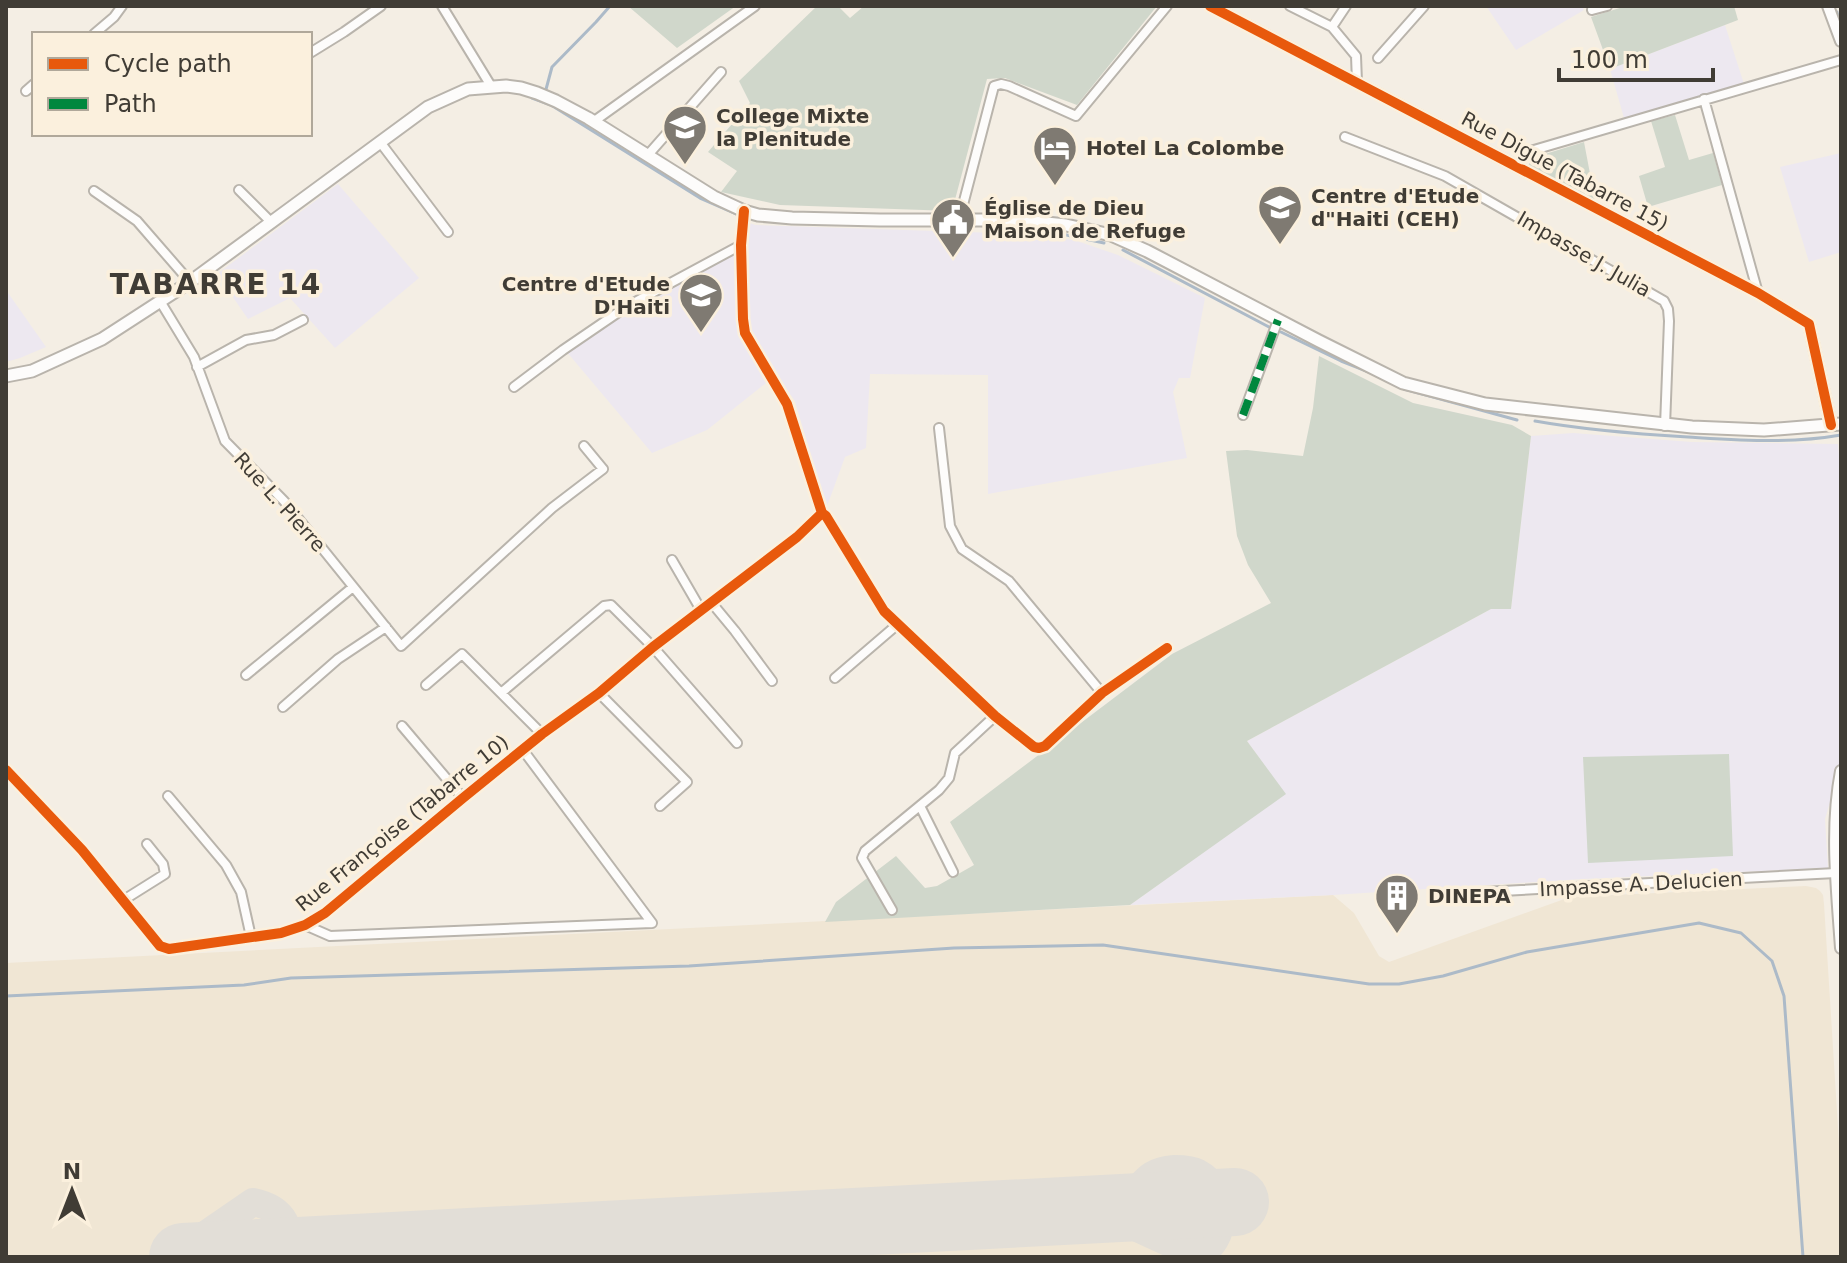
<svg xmlns="http://www.w3.org/2000/svg" width="1847" height="1263" font-family="'DejaVu Sans',sans-serif">
  <rect width="100%" height="100%" fill="#f4eee4"/>
  <!-- built -->
  <path fill="#f0e6d4" d="M1806,886L1816,888L1820,891L1823,895L1824,904L1841,1176V1257H6V963L1333,895L1354,913L1379,956L1389,962L1570,897Z"/>
  <!-- industrial -->
  <path fill="#ede8f0" d="M1486,6H1582L1584,10L1516,50Z
    M1725,25L1744,84L1624,118L1610,69Z
    M1841,153V252L1809,262L1780,167Z
    M338,184L419,278L335,348L290,298L248,319L217,274Z
    M744,221L755,225L996,233L1074,240L1118,255L1205,298L1190,378H1179L1173,392L1187,458L988,494V375L870,374L866,448L845,457L826,509L795,401L776,375L707,430L652,453L566,351L611,317L743,247Z
    M6,290L46,347L20,358L6,362Z
    M1573,433L1692,442L1838,444L1841,477V765L1825,819L1828,868L1582,879L1333,895L1130,905L1285,794L1247,741L1491,609L1511,608L1531,436Z"/>
  <!-- green -->
  <path fill="#d0d7cb" d="M628,6H736L677,48Z
    M817,6H838L850,18L864,6H1157L1077,105L1005,78L987,79L952,211L780,205L721,192L737,171L708,152L750,103L739,81Z
    M1626,6H1734L1738,20L1610,69L1591,17Z
    M1675,115L1689,160L1713,153L1722,185L1648,207L1639,176L1665,167L1651,121Z
    M1584,142L1595,200L1529,166V159Z
    M1319,356L1413,403L1512,425L1531,436L1511,609H1491L1247,741L1286,794L1130,905L825,922L836,902L896,856L925,888L937,886L974,865L950,822L1172,654L1271,603L1248,565L1237,536L1226,451L1247,450L1303,456L1313,408Z
    M1729,754L1733,856L1588,863L1583,757Z"/>
  <g fill="none" stroke-linecap="round" stroke-linejoin="round">
    <!-- stream -->
    <path stroke="#acbac8" stroke-width="3" d="M1837,12L1840,25
      M545,93L552,67L596,22L610,6
      M532,98L551,105L700,198L739,215
      M974,225L1043,230L1104,243
      M1123,250L1269,327
      M1281,332L1341,361L1369,372
      M1404,389L1517,420
      M1535,421C1585,430 1637,434 1688,437C1739,440 1790,444 1841,435
      M6,996L244,985L291,978L689,966L954,948L1103,945L1369,984H1399L1443,976L1527,952L1699,923L1741,933L1772,961L1784,996L1803,1257"/>
    <!-- taxiway -->
    <path stroke="#e2ded7" stroke-width="28" d="M1199,1204L1203,1257
      M1096,1209L1196,1255C1230,1244 1228,1188 1198,1173C1191,1169 1181,1169 1174,1169C1142,1171 1143,1191 1122,1203C1117,1206 1110,1207 1104,1209
      M173,1257L253,1202C282,1208 298,1229 279,1257"/>
    <!-- runway -->
    <path stroke="#e2ded7" stroke-width="68" d="M183,1257L1235,1202"/>
    <!-- minor casing -->
    <g stroke="#b9b4ac" stroke-width="12">
      <path id="minor" d="M442,6L491,86
        M1290,6L1332,27L1356,56L1357,82
        M1592,10L1607,6
        M1332,27L1346,6
        M94,34L114,17L122,6
        M310,53L344,32L381,6
        M1378,58L1424,6
        M26,91L34,84
        M1704,99L1758,293
        M593,122L755,6
        M1345,137L1445,176L1664,301L1668,309L1669,321L1665,426
        M380,142L448,232
        M647,156L721,72
        M1517,167L1527,152L1841,60
        M239,190L272,223
        M94,191L137,221L190,282
        M744,211L741,245L743,319L745,333L787,404L822,513L826,516L884,611L995,716L1034,747L1039,748L1045,746L1102,693L1167,648
        M959,220L994,86L1001,84L1009,86L1076,116L1167,6
        M160,301L194,357L225,441L284,501L401,646L552,508L603,469L584,446
        M197,367L246,340L274,335L303,320
        M514,387L563,350L626,307L741,245
        M1243,415L1278,320
        M939,428L950,526L962,549L1009,581L1102,693
        M672,560L701,610
        M711,602L735,631L772,681
        M246,675L353,587
        M835,678L898,624
        M426,685L462,654L542,734
        M501,693L604,606L611,605L653,647L737,743
        M599,693L687,782L660,806
        M283,707L338,659L386,627
        M402,726L463,798
        M523,750L652,923
        M6,770L82,850L160,946L169,949L281,933L305,925L325,913L463,798L542,734L599,693L653,647L797,537L822,513
        M168,796L226,865L241,892L251,937
        M920,806L953,872
        M1445,894L1836,873
        M122,901L165,874L163,864L147,844
        M892,910L862,858L865,851L939,790L949,778L955,753L995,716
        M305,925L330,936L652,923"/>
    </g>
    <!-- tertiary casing -->
    <g stroke="#b9b4ac" stroke-width="14">
      <path id="tertiary" d="M1210,6L1758,293L1809,324L1831,425
        M1828,6L1841,41
        M1841,771C1830,829 1837,889 1841,948"/>
    </g>
    <!-- secondary casing -->
    <g stroke="#b9b4ac" stroke-width="15">
      <path id="secondary" d="M6,376L32,371L102,339L190,282L428,107L468,89L506,86L521,88L537,93L556,101L588,118L714,197L744,211L758,215L792,218L880,220H1017L1066,225L1111,235L1147,251L1319,341L1403,383L1485,404L1692,427L1764,430L1841,424"/>
    </g>
    <!-- minor -->
    <use href="#minor" stroke="#fdfcfb" stroke-width="8"/>
    <!-- tertiary -->
    <use href="#tertiary" stroke="#fdfcfb" stroke-width="10"/>
    <!-- secondary -->
    <use href="#secondary" stroke="#fdfcfb" stroke-width="11"/>
    <!-- quiet -->
    <path stroke="#00873e" stroke-width="8" stroke-dasharray="16 8" stroke-linecap="butt" d="M1243,415L1278,320"/>
    <!-- cycleway casing -->
    <g stroke="#fbf0dd" stroke-width="15">
      <path id="cycleway" d="M1210,6L1758,293L1809,324L1831,425
        M744,211L741,245L743,319L745,333L787,404L822,513L826,516L884,611L995,716L1034,747L1039,748L1045,746L1102,693L1167,648
        M6,770L82,850L160,946L169,949L281,933L305,925L325,913L463,798L542,734L599,693L653,647L797,537L822,513"/>
    </g>
    <!-- cycleway -->
    <use href="#cycleway" stroke="#e8590c" stroke-width="10"/>
  </g>
  <!-- icons -->
  <defs>
    <g id="school-pin" transform="scale(2.3)"><path d="M0 17L-7.5 6A9.5 9.5 0 1 1 7.5 6Z" fill="#7f7a72" stroke="#fbf0dd"/><path d="M0-5L7-2L0 1L-7-2ZM-4 1L0 2.5L4 1V4Q0 6-4 4Z" fill="#fff"/></g>
    <g id="hotel-pin" transform="scale(2.3)"><path d="M0 17L-7.5 6A9.5 9.5 0 1 1 7.5 6Z" fill="#7f7a72" stroke="#fbf0dd"/><path d="M-6-4.5h1.5V1H6V5H4.5V3h-9V5H-6ZM-4 0a1.8 1.8 0 1 1 3.6 0ZM.5 0V-2.5h3Q6-2.5 6 0Z" fill="#fff"/></g>
    <g id="civic-pin" transform="scale(2.3)"><path d="M0 17L-7.5 6A9.5 9.5 0 1 1 7.5 6Z" fill="#7f7a72" stroke="#fbf0dd"/><path d="M-.6-6.5H3V-4.5H.6V-3L4-1V1h2V6H-6V1h2V-1L-.6-3ZM-1.2 2.5V6h2.4V2.5Z" fill="#fff"/></g>
    <g id="building-pin" transform="scale(2.3)"><path d="M0 17L-7.5 6A9.5 9.5 0 1 1 7.5 6Z" fill="#7f7a72" stroke="#fbf0dd"/><path d="M-4-6H4V6H1V3H-1V6H-4ZM-2.5-4.3h1.7v1.8h-1.7ZM.8-4.3h1.7v1.8H.8ZM-2.5-1h1.7V.8h-1.7ZM.8-1h1.7V.8H.8Z" fill="#fff"/></g>
  </defs>
  <g fill-rule="evenodd">
    <use href="#school-pin" x="685" y="127"/>
    <use href="#hotel-pin" x="1055" y="148"/>
    <use href="#school-pin" x="1280" y="207"/>
    <use href="#civic-pin" x="953" y="220"/>
    <use href="#school-pin" x="701" y="295"/>
    <use href="#building-pin" x="1397" y="896"/>
  </g>
  <g text-anchor="middle" stroke-width="7" stroke-linejoin="round" paint-order="stroke">
    <!-- poi labels -->
    <g font-size="20" font-weight="bold" fill="#403c35" stroke="#fbf0dd" text-anchor="start">
      <text x="716" y="123">College Mixte<tspan x="716" dy="23">la Plenitude</tspan></text>
      <text x="1086" y="155">Hotel La Colombe</text>
      <text x="1311" y="203">Centre d'Etude<tspan x="1311" dy="23">d"Haiti (CEH)</tspan></text>
      <text x="984" y="215">Église de Dieu<tspan x="984" dy="23">Maison de Refuge</tspan></text>
      <text x="670" y="291" text-anchor="end">Centre d'Etude<tspan x="670" dy="23">D'Haiti</tspan></text>
      <text x="1428" y="903">DINEPA</text>
    </g>
    <!-- street labels -->
    <g font-size="20" fill="#403c35" stroke="#fbf0dd">
      <text transform="translate(1565 171) rotate(28)" y="7">Rue Digue (Tabarre 15)</text>
      <text transform="translate(1584 254) rotate(30)" y="7">Impasse J. Julia</text>
      <text transform="translate(280 502) rotate(48)" y="7">Rue L. Pierre</text>
      <text transform="translate(402 823) rotate(-39)" y="7">Rue Françoise (Tabarre 10)</text>
      <text transform="translate(1641 884) rotate(-3)" y="7">Impasse A. Delucien</text>
    </g>
    <!-- district labels -->
    <g font-size="28" font-weight="bold" letter-spacing="2" fill="#403c35" stroke="#fbf0dd">
      <text x="216" y="294">TABARRE 14</text>
    </g>
  </g>
  <!-- border -->
  <rect width="1847" height="1263" fill="none" stroke="#403c35" stroke-width="16"/>
  <!-- legend -->
  <rect x="32" y="32" width="280" height="104" fill="#fbf0dd" stroke="#b0a89a" stroke-width="2"/>
  <rect x="48" y="58" width="40" height="12" fill="#e8590c" stroke="#b0a89a" stroke-width="2"/>
  <text x="104" y="72" font-size="24" fill="#403c35">Cycle path</text>
  <rect x="48" y="98" width="40" height="12" fill="#00873e" stroke="#b0a89a" stroke-width="2"/>
  <text x="104" y="112" font-size="24" fill="#403c35">Path</text>
  <!-- north arrow -->
  <g transform="translate(72 1191)" stroke="#fbf0dd" stroke-width="6" paint-order="stroke">
  <path d="M0-6L14 30L0 20L-14 30Z" fill="#403c35"/>
  <text y="-12" font-size="22" font-weight="bold" text-anchor="middle" fill="#403c35">N</text>
  </g>
  <!-- scale -->
  <path d="M1559 68v12h154v-12" fill="none" stroke="#403c35" stroke-width="4"/>
  <text x="1571" y="68" font-size="24" fill="#403c35" stroke="#fbf0dd" stroke-width="6" paint-order="stroke">100 m</text>
</svg>
